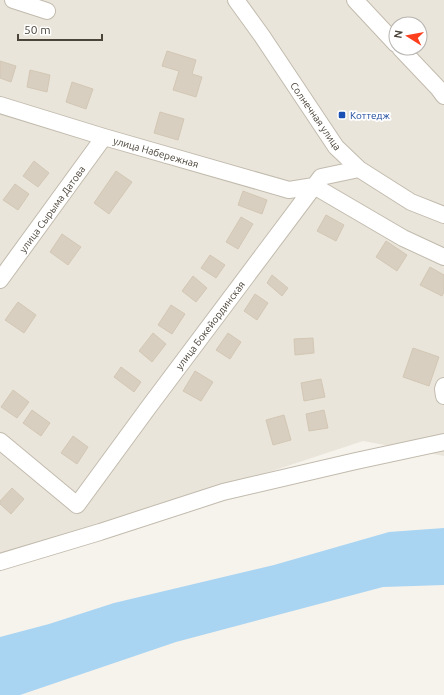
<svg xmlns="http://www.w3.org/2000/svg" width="444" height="695" font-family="Ubuntu,sans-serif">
  <rect width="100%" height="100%" fill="#f6f3ec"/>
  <!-- residential -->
  <path fill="#eae5da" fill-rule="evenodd" d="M0,0H444V456L363,441L0,561ZM396,24H420V48H396Z"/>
  <!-- water -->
  <path fill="#a9d4f2" d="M444,528V585L383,587L176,642L20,695H0V637L49,624L114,603L274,565L389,532Z"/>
  <!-- building -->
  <path fill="#d8cfc1" stroke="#d3c7b4" d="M167,51L196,60L192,74L202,77L196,97L173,90L179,71L162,66Z
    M0,61L16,66L11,82L0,78Z
    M30,70L50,75L47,92L27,87Z
    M72,82L93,89L86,109L66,102Z
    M160,112L184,119L178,140L154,133Z
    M34,161L49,173L38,187L23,176Z
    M116,171L132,182L109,214L94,203Z
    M15,184L29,194L18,210L3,200Z
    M243,191L267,200L262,214L238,205Z
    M326,215L344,225L336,241L317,231Z
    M241,217L253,224L238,249L226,242Z
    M62,234L81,247L68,265L50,252Z
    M386,241L407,255L397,271L376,257Z
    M210,255L225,265L216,278L201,268Z
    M430,267L444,275V292L442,296L420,285Z
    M272,275L288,288L282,296L267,283Z
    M193,276L207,288L196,302L182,291Z
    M255,294L268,303L257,320L244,311Z
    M18,302L36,315L24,333L5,320Z
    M171,305L185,314L172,334L158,325Z
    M153,333L166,344L152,362L139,351Z
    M228,333L241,342L230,359L216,350Z
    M313,338L314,353L295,355L294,339Z
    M413,348L439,357L429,386L403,377Z
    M121,367L141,382L134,392L114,377Z
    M195,371L213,382L201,401L183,391Z
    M321,379L325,397L304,401L301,383Z
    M13,390L29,402L17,418L1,407Z
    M32,410L50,423L41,436L23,423Z
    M324,410L328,428L309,431L306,414Z
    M284,415L291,440L273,445L266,420Z
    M73,436L88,447L77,464L61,453Z
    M12,488L24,499L11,514L0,504V501Z"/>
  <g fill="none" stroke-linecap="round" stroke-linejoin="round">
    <!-- minor casing -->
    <g stroke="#c2bbae" stroke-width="18">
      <path id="minor" d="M13,0L47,11
        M236,0L262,36L336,147L359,169L411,202L444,215
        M355,0L396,44
        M400,48L438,88L444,96
        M0,105L104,137L289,190L314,186L403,238L444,257
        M0,280L104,137
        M444,386L443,389L444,396
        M0,441L77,505L148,408L321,177L359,169
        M0,562L100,532L223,492L356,461L444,442"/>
    </g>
    <!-- minor -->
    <use href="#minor" stroke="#fff" stroke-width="16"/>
  </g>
  <!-- markers -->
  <rect fill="#1a4fb4" stroke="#fff" stroke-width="1.5" x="338" y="111" width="8" height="8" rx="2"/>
  <g text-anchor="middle" stroke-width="3.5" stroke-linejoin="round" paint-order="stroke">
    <!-- transit labels -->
    <g font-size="10" fill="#164399" stroke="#fff" text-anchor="start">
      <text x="350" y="119">Коттедж</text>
    </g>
    <!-- street labels -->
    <g font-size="10" fill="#4b4439" stroke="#fff">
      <text transform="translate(316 116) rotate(55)" y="4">Солнечная улица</text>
      <text transform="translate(156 152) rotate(16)" y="4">улица Набережная</text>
      <text transform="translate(52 209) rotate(-54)" y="4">улица Сырыма Датова</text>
      <text transform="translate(210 325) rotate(-53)" y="4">улица Бокейординская</text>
    </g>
  </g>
  <!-- north arrow -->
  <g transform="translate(408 36) rotate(281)"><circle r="19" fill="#ffffff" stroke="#b7b4b0"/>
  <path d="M0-3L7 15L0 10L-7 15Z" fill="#fc3f1d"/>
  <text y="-6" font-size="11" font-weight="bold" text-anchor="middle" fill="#4b4439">N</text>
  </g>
  <!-- scale -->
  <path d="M18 34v6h84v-6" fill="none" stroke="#4b4439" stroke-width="2"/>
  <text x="24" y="34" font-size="12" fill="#4b4439" stroke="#ffffff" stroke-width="3" paint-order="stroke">50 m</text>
</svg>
